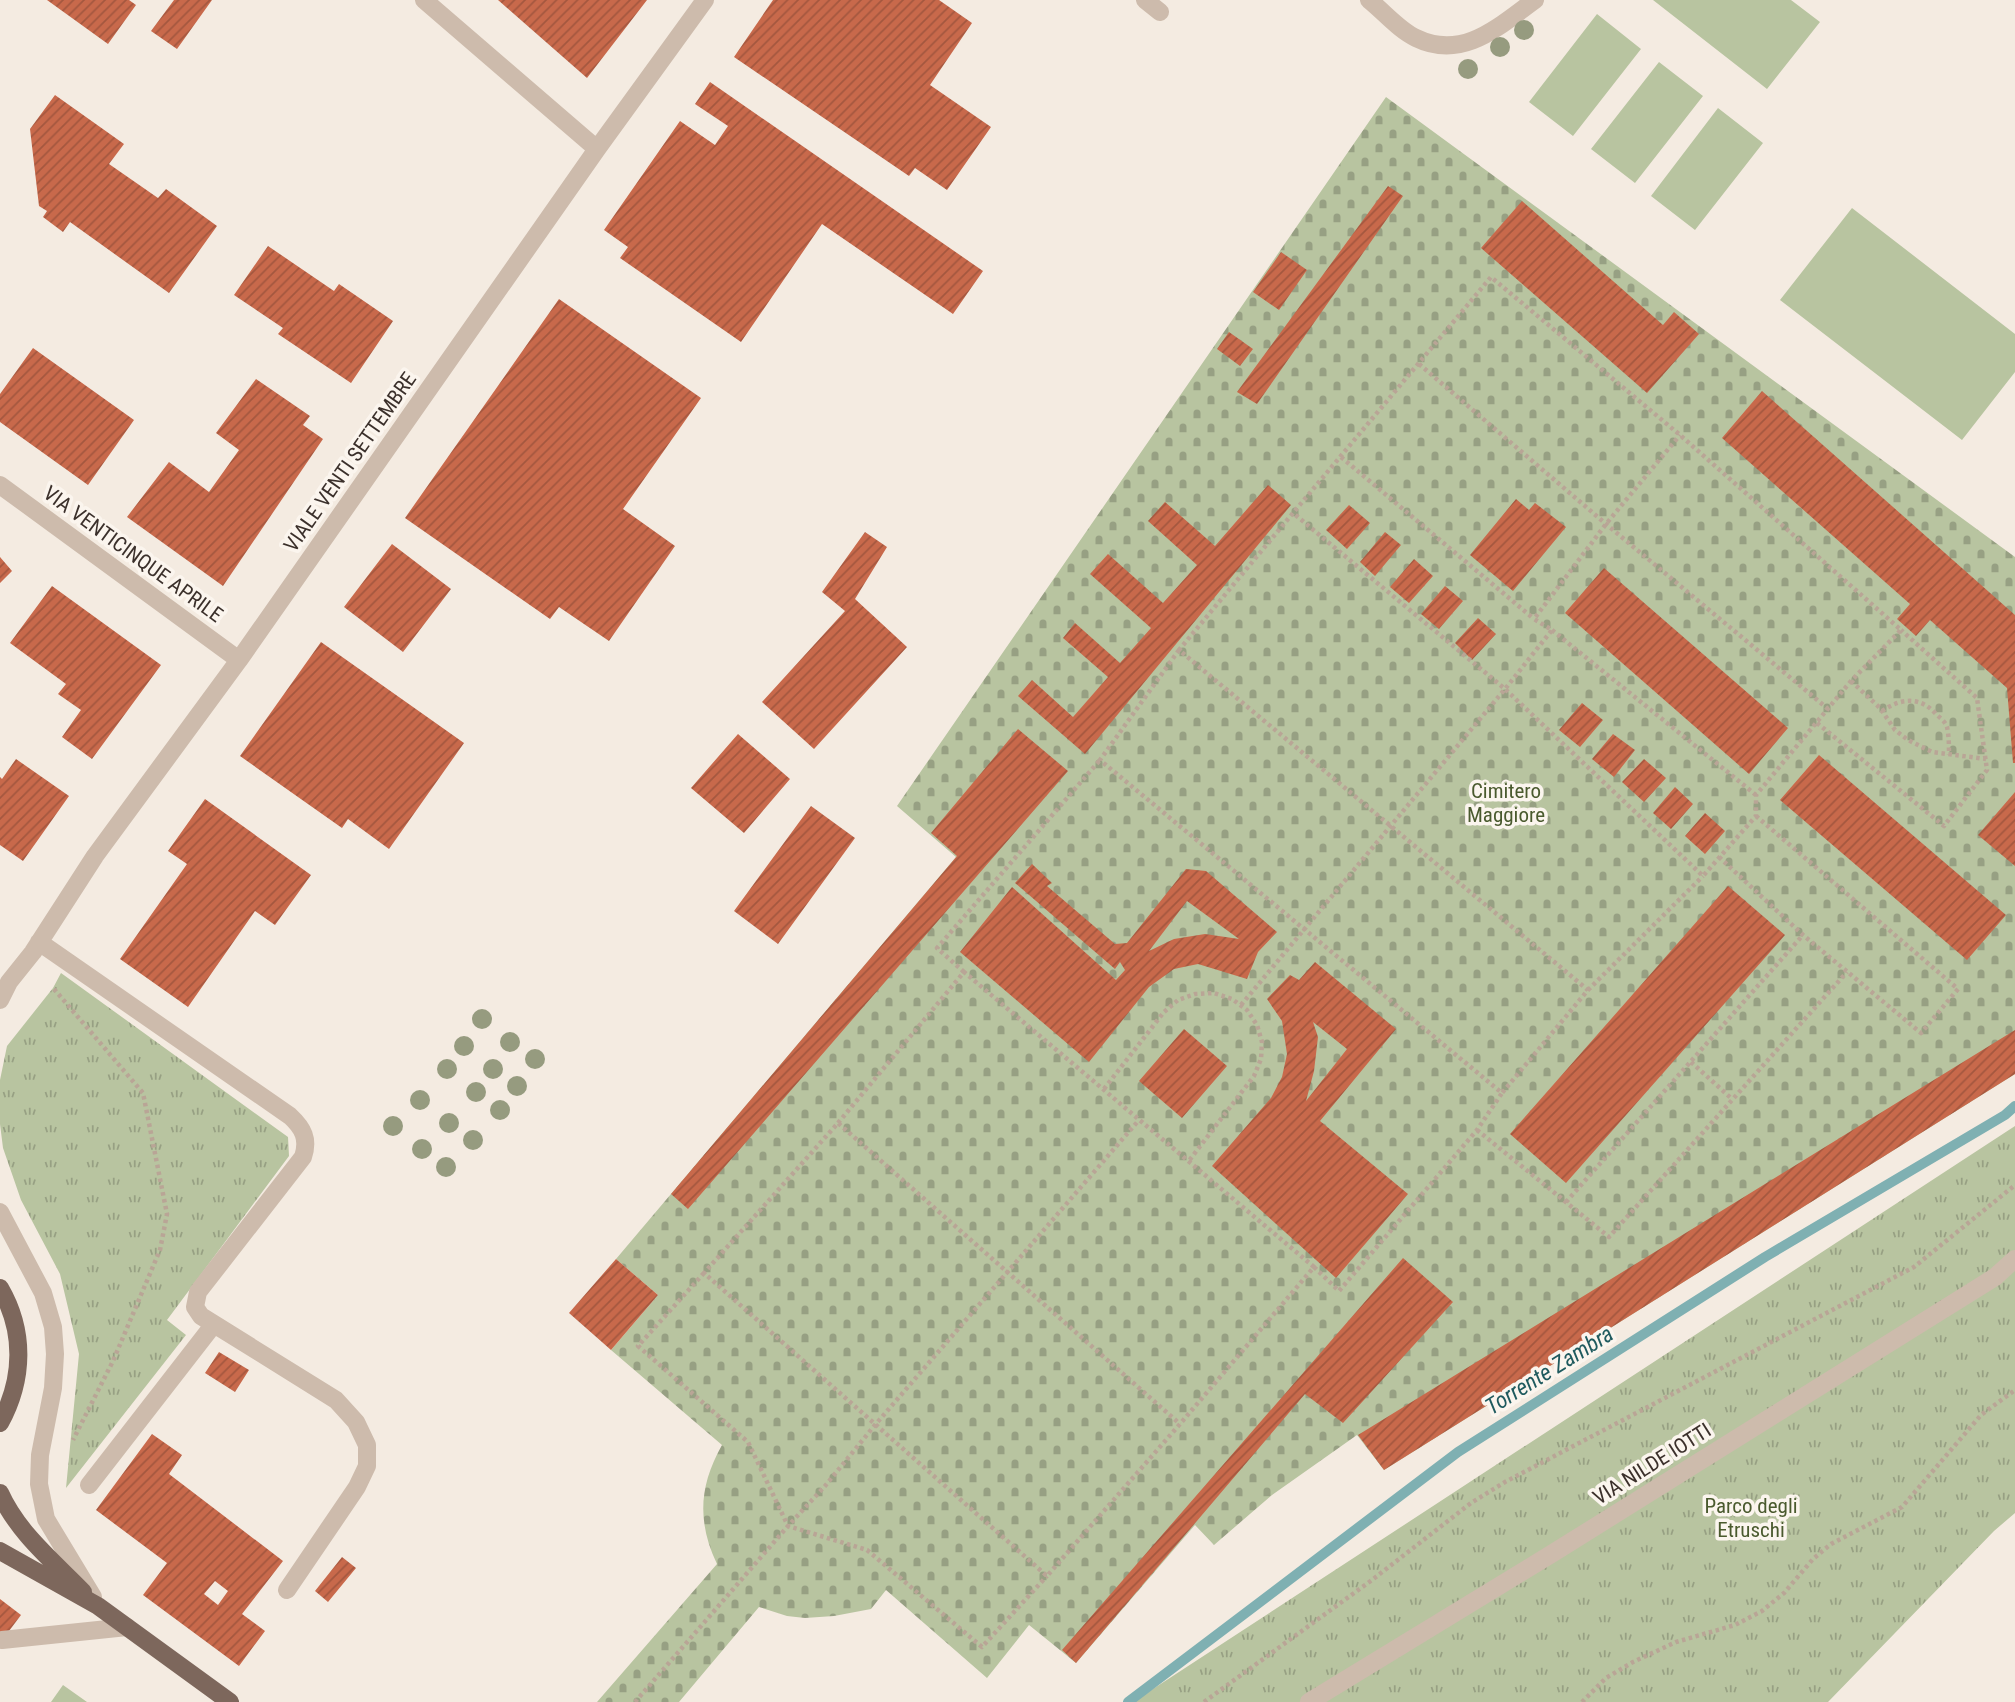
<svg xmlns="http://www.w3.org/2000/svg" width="2015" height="1702" font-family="'Roboto Condensed',sans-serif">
  <defs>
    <pattern id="grass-tufts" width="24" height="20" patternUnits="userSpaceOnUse" patternTransform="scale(1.75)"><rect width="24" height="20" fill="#b8c4a0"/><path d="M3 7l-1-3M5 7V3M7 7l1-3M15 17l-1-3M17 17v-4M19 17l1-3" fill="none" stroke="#97a083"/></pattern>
    <pattern id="cemetery-stones" width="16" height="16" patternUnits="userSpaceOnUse" patternTransform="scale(1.75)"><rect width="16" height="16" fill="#b8c4a0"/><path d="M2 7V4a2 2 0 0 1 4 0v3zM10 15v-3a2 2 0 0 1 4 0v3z" fill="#97a083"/></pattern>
    <pattern id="building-hatch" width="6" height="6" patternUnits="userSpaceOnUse" patternTransform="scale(1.75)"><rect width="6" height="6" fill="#c8694b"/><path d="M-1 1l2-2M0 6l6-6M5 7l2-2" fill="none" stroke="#a4573f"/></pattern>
  </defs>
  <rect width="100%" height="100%" fill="#f4ebe1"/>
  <!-- grass -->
  <path fill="url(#grass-tufts)" d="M61,973L288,1137L289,1156L167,1320L186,1335L66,1488L79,1354L60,1274L21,1200L3,1148L0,1124V1080L7,1046L53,988Z
    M2015,1126V1513L1994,1531L1828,1702H1133Z"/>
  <!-- cemetery -->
  <path fill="url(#cemetery-stones)" d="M1386,97L2015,557V1074L1384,1470L1357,1435L1272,1495L1214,1545L1195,1525L1076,1663L1029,1625L987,1678L886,1590L871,1609L834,1616L805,1618L787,1616L759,1607L679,1702H597L717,1564C697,1522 699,1486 722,1445L611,1350L658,1295L616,1259L956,857L897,806Z"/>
  <!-- garden -->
  <path fill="#b8c4a0" d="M1653,0H1791L1820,22L1767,89Z
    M1597,14L1641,49L1573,136L1529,102Z
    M1659,62L1703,96L1635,183L1591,149Z
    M1718,108L1763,143L1695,230L1651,196Z
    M1852,208L2015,334V372L1962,440L1780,300Z
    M63,1685L87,1702H51Z"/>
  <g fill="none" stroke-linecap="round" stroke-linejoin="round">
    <!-- stream -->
    <path stroke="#7fb0b2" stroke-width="10" d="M1128,1702L1458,1452L1765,1257L2005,1115L2015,1106"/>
  </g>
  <!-- building -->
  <path fill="url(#building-hatch)" fill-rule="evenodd" d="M47,0H129L136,5L108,44Z
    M174,0H212L177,49L151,31Z
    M498,0H647L587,78Z
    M773,0H939L972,23L930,85L991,127L947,190L915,168L909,176L734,57Z
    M710,82L983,271L953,314L822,224L741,342L620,258L628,247L604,230L680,121L715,145L728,126L695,104Z
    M55,95L124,144L109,164L158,198L166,189L217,226L169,293L70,222L63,232L43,217L47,211L39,206L30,129Z
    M1388,186L1403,196L1257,404L1237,392Z
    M1522,201L1663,325L1674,312L1699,334L1647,393L1481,248Z
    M268,246L334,291L339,284L393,321L351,383L278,334L283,328L234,295Z
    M1281,252L1307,270L1279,310L1253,292Z
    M559,299L701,398L623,509L675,546L609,641L559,607L550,619L405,518Z
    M1229,332L1253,349L1240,366L1217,349Z
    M33,348L134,420L88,485L0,422V394Z
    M256,379L310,416L303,425L323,439L223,586L127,517L169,462L209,492L239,450L216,433Z
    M1762,391L2015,615V763H2013L2007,688L1930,620L1916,636L1897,619L1910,604L1722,438Z
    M1268,485L1291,505L1085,754L1018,696L1032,680L1073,717L1108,677L1063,638L1075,623L1120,663L1151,628L1090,574L1108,554L1163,603L1197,565L1148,521L1165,502L1215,546Z
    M1516,499L1529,510L1535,503L1566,527L1513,591L1470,555Z
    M1349,505L1370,523L1347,549L1326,530Z
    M865,532L887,547L855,599L907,647L814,749L762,702L845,611L822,592Z
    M1385,532L1401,545L1375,576L1360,562Z
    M392,544L451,589L403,652L344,607Z
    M0,557L12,571L0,583Z
    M1414,559L1433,576L1409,603L1390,587Z
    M1604,568L1788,728L1749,774L1565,613Z
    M52,586L161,665L92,759L62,737L81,710L58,694L66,684L10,643Z
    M1445,586L1463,601L1439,629L1421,614Z
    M1478,618L1496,634L1472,660L1455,643Z
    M321,642L464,743L389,849L348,819L342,828L240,756Z
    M1582,703L1603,720L1580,747L1559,730Z
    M1018,729L1068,771L688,1209L671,1194L957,856L931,833Z
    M738,734L790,779L744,833L691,788Z
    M1613,734L1635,750L1614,777L1592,759Z
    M1819,755L2006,915L1967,960L1780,800Z
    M16,759L69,796L23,861L0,845V777L2,779Z
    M1644,759L1666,778L1644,802L1622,782Z
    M1675,787L1693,804L1671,829L1653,813Z
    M2015,792V866L1978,835Z
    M205,799L311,875L275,925L255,911L188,1007L120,959L187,864L168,851Z
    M811,806L855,838L778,944L734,911Z
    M1705,813L1725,831L1705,854L1685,836Z
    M1032,864L1052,883L1047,886L1115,944L1127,943L1186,869L1206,871L1277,932L1258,952L1247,979L1198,964L1174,969L1149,987L1089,1062L960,952L1012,887L1116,980L1125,970L1120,962L1115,969L1015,883ZM1187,901L1239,939L1205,934L1174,939L1149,951Z
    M1728,886L1785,935L1566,1183L1510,1134Z
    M1315,962L1396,1029L1320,1121L1408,1194L1336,1278L1212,1166L1271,1098L1282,1077L1287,1054L1282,1021L1267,999L1290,975L1299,980ZM1313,1022L1347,1049L1306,1101L1314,1071L1318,1037Z
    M1184,1029L1227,1066L1182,1118L1139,1081Z
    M2015,1030V1074L1384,1470L1358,1435Z
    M1403,1258L1453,1302L1343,1423L1305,1394L1076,1663L1062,1650Z
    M616,1259L658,1295L611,1350L569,1313Z
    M219,1352L249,1370L235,1392L205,1373Z
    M152,1434L182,1455L169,1474L283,1561L242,1614L265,1631L239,1666L143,1595L167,1563L96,1510ZM215,1581L228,1591L218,1605L204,1594Z
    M342,1557L356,1568L328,1602L315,1591Z
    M0,1599L21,1615L0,1643Z"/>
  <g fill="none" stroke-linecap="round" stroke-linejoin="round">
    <!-- path -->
    <path stroke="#b9a596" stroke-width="4.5" stroke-dasharray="3.5 3.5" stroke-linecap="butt" d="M1419,364L1606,524L1828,709
      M1341,457L1534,619
      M1552,630L1756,795
      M1179,650L1100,760L1502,1093L1588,990L1179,650L1293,513L1505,689L1703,876L1756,816V795L1851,681L1901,630L1680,435L1491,277L1293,513
      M1851,681L1880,708L1895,730L1908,740L1932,752L1986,759
      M1882,711C1901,698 1920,696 1936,714C1940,718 1945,721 1947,727C1949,736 1949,746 1949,755
      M1817,723L1944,826L1987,770L1977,698L1901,630
      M1719,857L1803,935L1921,1033L1958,989L1756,816
      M964,972L937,948L1100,760
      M54,989L143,1093L167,1214L160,1250L113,1361L73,1440
      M1588,990L1703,876
      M1241,1005L1505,689L1552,630L1534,619L1606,524L1680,435
      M1691,1062L1732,1099
      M1104,1089L1164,1012L1178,1000L1195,994L1214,993L1232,999L1247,1010L1257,1025L1262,1042L1261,1059L1254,1076L1188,1162
      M838,1123L964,972L1314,1267L1180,1424L1047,1576L704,1273L838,1123L1180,1424
      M1477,1130L1609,1237L1847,972
      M1566,1202L1803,935
      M1314,1267L1339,1291L1477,1130L1502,1093
      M704,1273L638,1346L748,1442L788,1526L867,1550L982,1647L1047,1576
      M635,1702L788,1526L825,1486L875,1425L1139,1120
      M1204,1702L1372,1580L1471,1503L1505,1482L1914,1267L2015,1185
      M1582,1702L1606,1678L1633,1662L1676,1642L1735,1625L1762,1611L1784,1593L1813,1559L1831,1544L1902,1507L1981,1415L2015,1390"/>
    <!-- minor -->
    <path stroke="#cdbbac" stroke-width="18" d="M424,0L597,149
      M1145,0L1160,12
      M1369,0C1384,12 1399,30 1416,38C1463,61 1499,26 1535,0
      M0,485L239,660
      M39,942L290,1116C303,1128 309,1139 303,1157L198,1292L195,1307L201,1316L336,1400L356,1422L367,1445V1466L357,1487L287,1590
      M0,1000L9,982L33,952L95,856L239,660L597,149L705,0
      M0,1212L43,1293L53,1327L55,1354L53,1388L40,1455L39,1484L46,1519L93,1597
      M89,1485L214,1324
      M2,1640L127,1627
      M1309,1702L1553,1553L1995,1277L2015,1259"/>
    <!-- major -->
    <path stroke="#7d675c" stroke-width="18" d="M0,1288C25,1331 24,1379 0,1423
      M0,1493C18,1533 53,1561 83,1592
      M0,1551L98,1606L230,1702"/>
  </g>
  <!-- trees -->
  <g fill="#969b7f">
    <circle cx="1524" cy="30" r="10"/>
    <circle cx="1500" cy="47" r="10"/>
    <circle cx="1468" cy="69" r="10"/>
    <circle cx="482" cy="1019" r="10"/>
    <circle cx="510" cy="1042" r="10"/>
    <circle cx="464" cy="1046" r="10"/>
    <circle cx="535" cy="1059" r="10"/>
    <circle cx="447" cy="1069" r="10"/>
    <circle cx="493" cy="1069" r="10"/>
    <circle cx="517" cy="1086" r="10"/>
    <circle cx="476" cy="1092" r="10"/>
    <circle cx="420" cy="1100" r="10"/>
    <circle cx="500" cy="1110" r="10"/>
    <circle cx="449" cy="1123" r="10"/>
    <circle cx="393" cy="1126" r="10"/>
    <circle cx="473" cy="1140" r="10"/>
    <circle cx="422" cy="1149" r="10"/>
    <circle cx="446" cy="1167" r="10"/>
  </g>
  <g text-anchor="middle" stroke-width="7" stroke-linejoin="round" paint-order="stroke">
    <!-- street labels -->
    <g font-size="21" fill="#3b302b" stroke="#fbf5ee">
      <text transform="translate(350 462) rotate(-55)" y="7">VIALE VENTI SETTEMBRE</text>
      <text transform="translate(133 554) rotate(36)" y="7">VIA VENTICINQUE APRILE</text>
      <text transform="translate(1652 1464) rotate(-32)" y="7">VIA NILDE IOTTI</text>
    </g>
    <!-- park labels -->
    <g font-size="21" fill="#4a5a2e" stroke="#fbf5ee">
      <text x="1506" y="798">Cimitero<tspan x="1506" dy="24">Maggiore</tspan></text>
      <text x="1751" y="1513">Parco degli<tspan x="1751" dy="24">Etruschi</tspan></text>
    </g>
    <!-- water labels -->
    <g font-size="23" font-style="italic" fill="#1f5a5e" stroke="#fbf5ee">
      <text transform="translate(1549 1370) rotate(-32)" y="8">Torrente Zambra</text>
    </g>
  </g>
</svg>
